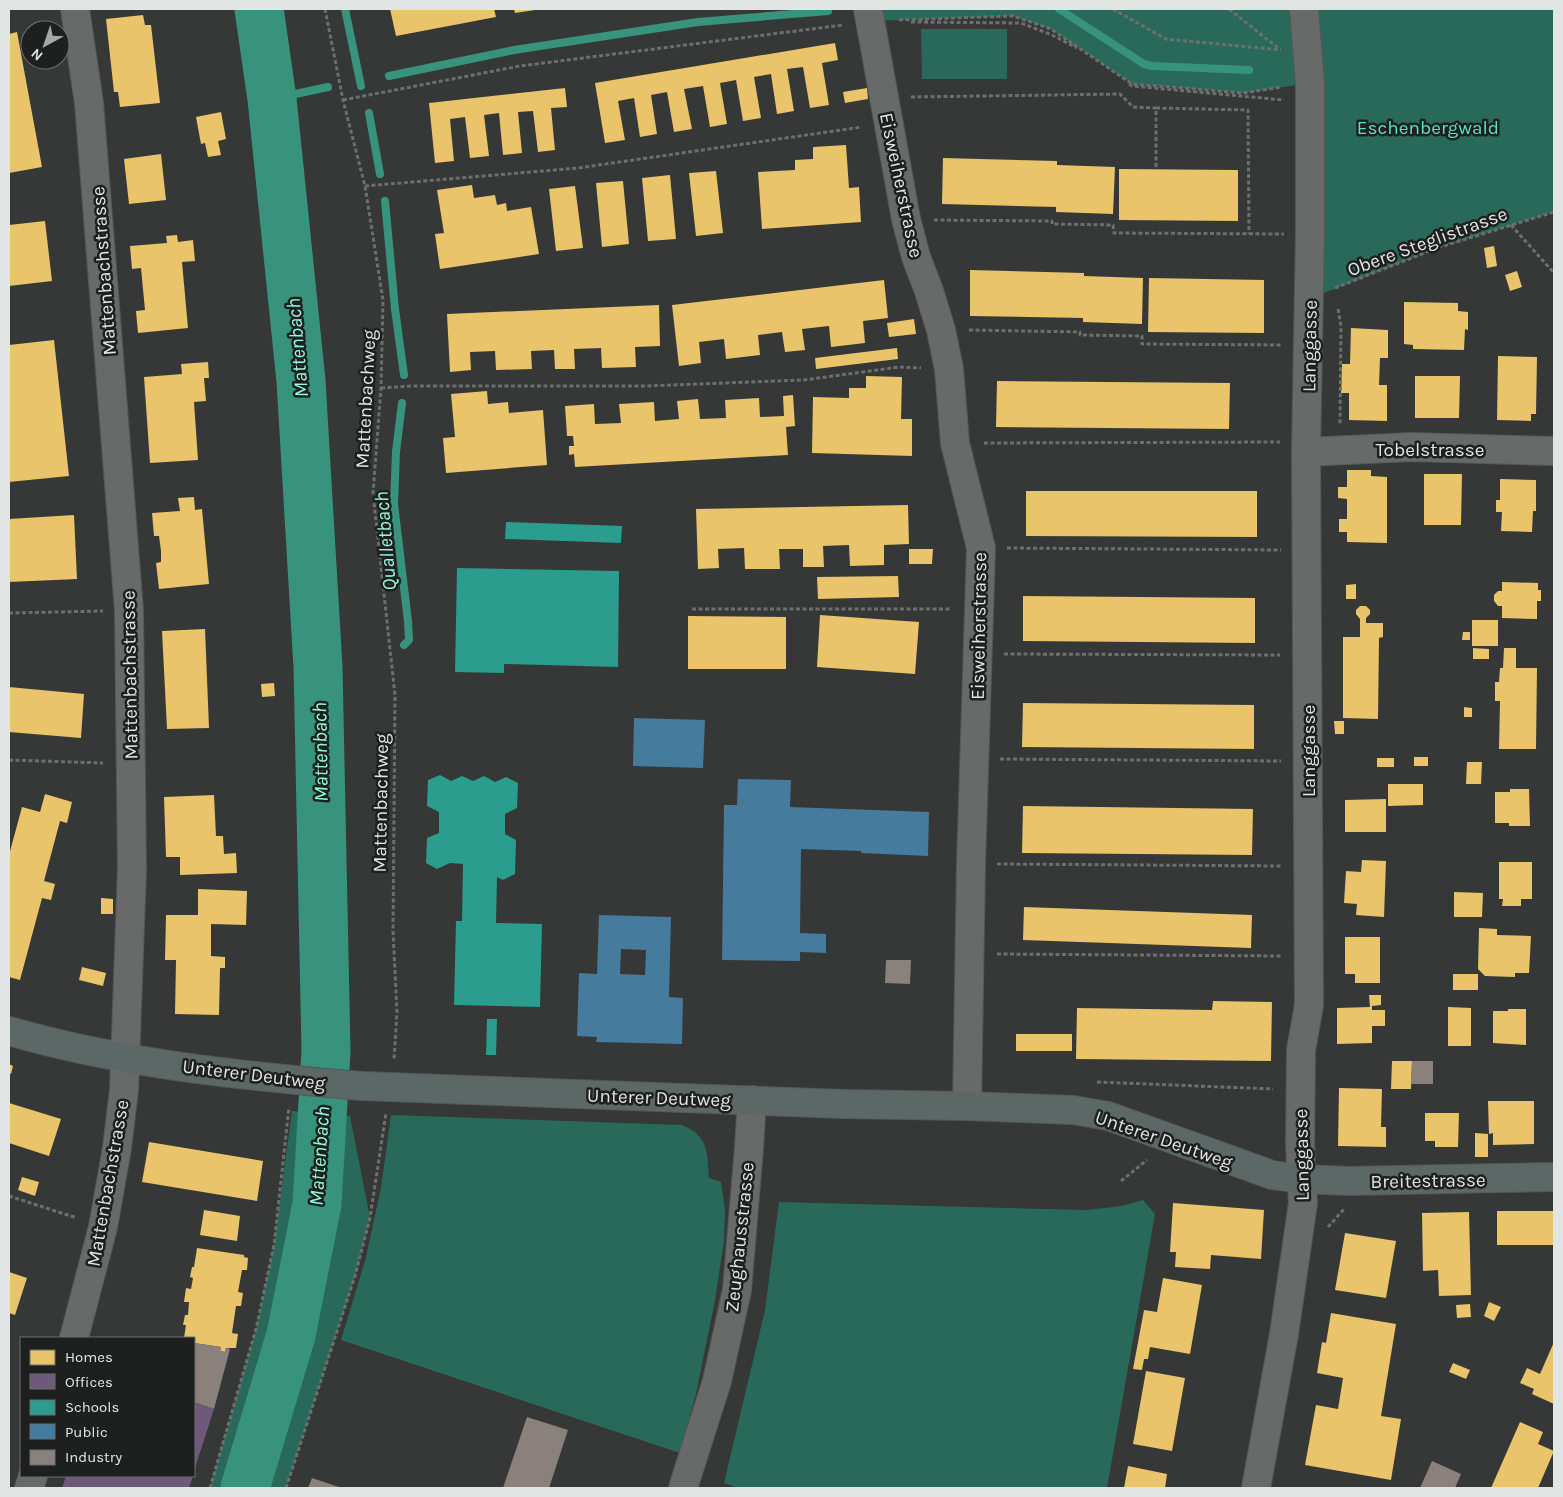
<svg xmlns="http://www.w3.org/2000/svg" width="1563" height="1497" font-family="Karla,sans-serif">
  <rect width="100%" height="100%" fill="#353837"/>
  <!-- green -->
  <path fill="#296959" d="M868,9H1554V212L1437,248L1309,299L1310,83L1244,93L1132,84L1051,29L1013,16L870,21Z
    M921,29H1007V79H922Z
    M292,1111L350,1116L370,1218L355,1276L286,1488H210L256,1329L274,1245Z
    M391,1115L682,1125C709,1136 707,1153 709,1178L721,1182L725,1210L724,1241L715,1300L696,1394L680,1453L341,1340L365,1261L381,1188Z
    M1143,1200L1155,1214L1107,1488H739L724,1483L765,1310L779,1202L1086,1210L1122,1206Z"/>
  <!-- homes -->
  <path fill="#e9c46a" d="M390,9H494L496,17L396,36Z
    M514,9H534L535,10L515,13Z
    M143,15L145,25H151L160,103L120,107L118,92H114L106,19Z
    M17,32L42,167L9,173V34Z
    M835,43L838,60L822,63L829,105L810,108L803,67L787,69L794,111L777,114L771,74L754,77L761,118L743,121L736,80L720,83L727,124L710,127L703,86L684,89L692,129L674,132L667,92L651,95L657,134L640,137L634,98L618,101L625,140L605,143L595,83Z
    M565,88L567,107L551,108L555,150L538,152L533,111L518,112L522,153L503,155L499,113L484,115L489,156L470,158L465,117L450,119L454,161L435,163L429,103Z
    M867,88L868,99L845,103L843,92Z
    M221,112L226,139L218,141L221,155L208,157L205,143L201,144L196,117Z
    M846,145L849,188L859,187L861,222L762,229L758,172L795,170V160L813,159V147Z
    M161,154L166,200L129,204L124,159Z
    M943,158L1057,161V165L1115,167L1113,214L1056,212V207L942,204Z
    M1119,169L1238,170V221L1119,220Z
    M716,171L723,233L696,236L689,173Z
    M670,175L676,239L648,241L642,178Z
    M623,181L629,244L602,247L596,183Z
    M472,185L474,198L495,195L497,205L506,203L507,211L531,207L539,254L440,269L435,234L444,233L437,190Z
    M575,186L583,248L556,251L549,189Z
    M45,221L52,281L9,286V225Z
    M177,235L178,242L193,240L195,261L182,262L188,328L138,333L136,311L145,310L141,268L132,269L130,246L167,243L166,236Z
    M1494,246L1497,266L1487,268L1484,248Z
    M970,270L1084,273V276L1143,278L1142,324L1083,322V318L970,316Z
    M1517,271L1522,287L1510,291L1505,275Z
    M1149,278L1264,280V333L1148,332Z
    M884,280L888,318L863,321L865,343L831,347L829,326L802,329L805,350L785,352L782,332L758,335L760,355L726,359L724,339L699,342L701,363L679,366L672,305Z
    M1404,302L1458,303V311L1468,312V330L1465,329L1464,350L1413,349V345L1404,344Z
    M659,305L660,346L635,347L636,367L602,368L601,348L574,349L575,369H555L554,350L531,351L532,369L496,370L495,351L470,352L471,370L450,372L447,314Z
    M914,319L916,334L889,337L887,323Z
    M1351,328L1388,330V358H1380L1379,385H1387V421L1349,420V393H1341L1342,364H1350Z
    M54,340L69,476L9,482V345Z
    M897,348L898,359L816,369L815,358Z
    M1498,356L1537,357L1536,414H1531V421L1497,420Z
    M208,362L209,378H204L206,401L194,402L198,460L150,463L144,377L182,374L181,364Z
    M866,376L902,377L901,419H912V456L812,453L813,397L849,398V388H866Z
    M1415,376H1460L1459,418H1415Z
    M997,381L1230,383L1229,429L996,427Z
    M487,391L488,404L508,402L509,413L543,410L547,465L446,473L443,438L455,437L451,394Z
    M793,395L795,426L786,427L788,455L575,467L574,454L569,455V446H574L573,436H567L565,406L594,404L595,424L621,423L619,404L654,402L655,421L679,419L677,401L698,399L700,419L726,418L725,400L759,398L760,417L784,416L783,396Z
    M1347,470H1371V476L1387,477V543L1347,542V532H1339V519H1347V499L1338,498V487H1347Z
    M1424,474H1462L1461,525H1424Z
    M1500,479L1536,480V511H1533L1532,532L1501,531L1502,512H1496V500H1500Z
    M1026,491H1257V537L1026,536Z
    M194,497L195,510L202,509L209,584L159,589L156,563L161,562V551L159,536H154L152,513L180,511L178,498Z
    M908,505L909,544L884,545V565L850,566L849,545L823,546L824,567H803V549H779L780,569H745L744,548L718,549L719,568L698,569L696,509Z
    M74,515L77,579L9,582V519Z
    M909,549H933L932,564H909Z
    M898,576L899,597L818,599L817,577Z
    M1502,582L1538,583V590H1541V601H1537V619L1502,618V606H1498L1494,601V595L1498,591H1502Z
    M1356,584V599H1346V585Z
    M1023,596L1255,598V643L1023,641Z
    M1360,606H1366L1370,610V614L1366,618V623H1383V637L1379,638L1378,719L1343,718V637H1360V619L1356,614V610Z
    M820,615L919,622L915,674L817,667Z
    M688,616L786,617V669H688Z
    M1472,620H1498V646H1472Z
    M205,629L209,728L167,729L162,631Z
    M1463,632H1470V640H1462Z
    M1473,648L1489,649V659H1473Z
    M1504,648H1516V668H1537L1536,749H1499L1500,701H1495V682H1499L1500,668H1503Z
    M274,683L275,696L262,697L261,684Z
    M9,687L84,694L81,738L9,732Z
    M1023,703L1254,705V749L1022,747Z
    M1464,707L1472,708V717H1464Z
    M1334,721H1344V734H1335Z
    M1414,757H1428V766H1414Z
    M1377,758H1394V767H1377Z
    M1467,762H1482L1481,784H1466Z
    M1388,784H1423V805L1388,806Z
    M1510,789H1529L1530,826H1509V823H1495V792H1510Z
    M45,794L72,802L67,823L60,821L44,881L55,884L51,900L42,898L20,980L9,977V855L22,807L40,812Z
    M214,795L216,836H223L224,854L236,853L237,873L180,875V857H166L164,797Z
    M1386,799V832H1345V800Z
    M1023,806L1253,809L1252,855L1022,853Z
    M1362,860L1386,861L1384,917L1356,915L1357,904L1344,903L1346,871L1361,872Z
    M1499,862H1532V899H1521V906H1502L1503,899H1499Z
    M198,889L247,891L246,925L211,924V956L225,957V968H220L219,1015L175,1014L176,960H165L166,915H198Z
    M1454,892L1483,893L1482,917H1454Z
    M101,898L113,899V914H101Z
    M1024,907L1252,915L1251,948L1023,940Z
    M1479,928L1497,929V935L1531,936L1529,973H1515V977L1485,976L1478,969Z
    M1345,937H1380V983H1355V974H1345Z
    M82,967L106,973L103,986L79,980Z
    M1453,974H1478V990H1453Z
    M1369,995H1381V1005L1372,1006V1010H1385V1026H1372V1043L1337,1044V1008L1370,1007Z
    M1213,1001L1272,1002L1271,1061L1076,1059L1077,1008L1212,1010Z
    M1448,1007L1471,1008V1046H1448Z
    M1508,1009H1526V1045L1493,1043V1011H1508Z
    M1016,1034H1072V1051H1016Z
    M1392,1061H1412L1411,1089H1391Z
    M9,1064L13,1066L11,1074L9,1073Z
    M1339,1088L1382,1089L1381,1127H1386V1147L1338,1146Z
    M1488,1101H1534V1144L1493,1145V1133L1489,1134Z
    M9,1103L61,1119L49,1156L9,1143Z
    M1425,1113H1459L1458,1147H1435V1141H1425Z
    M1475,1133L1488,1134V1157H1475Z
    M149,1142L263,1161L257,1201L142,1182Z
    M22,1177L39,1182L35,1196L18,1190Z
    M1173,1203L1264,1210L1261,1259L1211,1255L1210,1269L1175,1267L1176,1252H1170Z
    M204,1210L240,1216L237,1241L200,1235Z
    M1497,1211H1554V1245H1497Z
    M1469,1212L1471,1295L1439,1296L1438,1270L1423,1271L1422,1213Z
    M1345,1233L1396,1241L1386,1298L1335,1290Z
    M197,1248L244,1255V1257L248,1258L247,1270H242L238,1292L243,1293L241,1306H236L232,1333L238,1334L236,1348H226L225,1352L220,1351L221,1347L194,1343V1338H184L186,1325H183L185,1315H188L189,1302H184L186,1288L191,1289L193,1278L190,1277L192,1267H194Z
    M9,1272L27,1278L15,1315L9,1313Z
    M1163,1278L1202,1285L1190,1354L1150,1347L1148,1359H1144L1142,1370L1133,1369L1144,1310L1157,1312Z
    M1489,1302L1501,1307L1494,1321L1484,1316Z
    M1470,1304L1471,1317L1457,1318L1456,1305Z
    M1331,1313L1396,1324L1381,1416L1401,1419L1391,1480L1305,1465L1316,1405L1338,1409L1343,1378L1317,1373L1322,1342L1326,1343Z
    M1554,1342V1404L1532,1394L1534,1389L1520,1383L1527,1368L1540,1374Z
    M1453,1363L1470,1370L1466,1379L1449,1372Z
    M1146,1371L1185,1378L1172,1451L1133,1444Z
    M1520,1422L1543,1432L1538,1444L1554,1451L1538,1488H1491Z
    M1128,1466L1167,1474L1165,1488H1124Z"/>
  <!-- offices -->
  <path fill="#6d597a" d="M194,1402L214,1409L194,1471Z
    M66,1476H193L189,1488H62Z"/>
  <!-- schools -->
  <path fill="#2a9d8f" d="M506,522L622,526L621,543L505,539Z
    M457,568L619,571L618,667L504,664V673L455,672Z
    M440,775L451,781L462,776L473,781L484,776L495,782L506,777L518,783L517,808L505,814V834L516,840L515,874L503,880L497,877L496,923L542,924L540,1007L454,1005L456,921H462L463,864L450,863L437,869L426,863L427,838L439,833V812L427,806L428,780Z
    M487,1019H497L496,1055H486Z"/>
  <!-- public -->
  <path fill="#457b9d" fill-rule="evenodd" d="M634,718L705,720L703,768L633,766Z
    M738,779L791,780L790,807L929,812L928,856L861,853V851L801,849L800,933L826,934V953L800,952V961L722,960L724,805H737Z
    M599,915L671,917L669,997L683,998L682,1044L596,1042L597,1037L577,1036L579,973L597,974ZM621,949L646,950L645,975L620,974Z"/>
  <!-- industry -->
  <path fill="#8a817c" d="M886,960H911L910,984L885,983Z
    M1412,1061H1433V1084H1411Z
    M194,1343L221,1347L220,1351L225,1352L226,1348L230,1349L214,1409L194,1402Z
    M527,1417L568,1430L549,1488H503Z
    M1432,1461L1461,1474L1455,1488H1420Z
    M312,1478L342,1488H308Z"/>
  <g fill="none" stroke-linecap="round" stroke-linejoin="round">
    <!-- stream -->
    <path stroke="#37937b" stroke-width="8" d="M345,9L361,86
      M1059,9L1144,64L1152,66L1249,70
      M389,76L514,50L698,22L828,11
      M272,99L328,87
      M369,113L380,174
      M385,201L395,309L404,375
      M402,403L396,452L394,504L408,621L409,640L404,645
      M318,667L322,665"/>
    <!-- river -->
    <path stroke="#37937b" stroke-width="49" d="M245,1488L291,1335L317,1204L326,1051L318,667L301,381L272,99L259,9"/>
    <!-- minor casing -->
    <g stroke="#545756" stroke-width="30">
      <path id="minor" d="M868,9L906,219L916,257L929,291L941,330L949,369L955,443L981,548L971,864L967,1106
        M1306,452L1411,447L1554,451
        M74,1338L103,1227L117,1148L124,1090L132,869L129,611L89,103L75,9
        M29,1488L33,1476
        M683,1488L717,1381L737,1290L749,1148L752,1100
        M1256,1488L1284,1334L1303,1203L1300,1144L1301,1050L1309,1005L1306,452L1310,234V83L1304,9"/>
    </g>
    <!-- major casing -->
    <g stroke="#545756" stroke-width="30">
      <path id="major" d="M9,1031C123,1064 243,1076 362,1086L843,1104L967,1106L1073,1110L1108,1116L1272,1175L1302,1179L1349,1181L1554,1177"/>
    </g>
    <!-- path -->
    <path stroke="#6d6f6e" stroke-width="3" stroke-dasharray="4 2.5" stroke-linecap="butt" d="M325,9L343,100L365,186L383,300L381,388L373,493L395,695L393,932L397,1012L394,1059
      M1113,9L1166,39L1281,50
      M1229,9L1278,48
      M899,20L1013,16L1051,29L1132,84L1244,93L1282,87
      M911,22L1021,23L1052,35L1077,48
      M1129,84L1132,86L1284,100
      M911,97L1120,94L1133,107L1156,108V169
      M343,100L520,66L843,25
      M1156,108L1248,110L1249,234
      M365,186L578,168L862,127
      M934,220L1052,221V224L1113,225L1114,233L1284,234
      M1511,225L1554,273
      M1335,288L1437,248L1554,212
      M1338,309L1341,326L1340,425
      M969,330L1080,332V335L1142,336V344L1281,345
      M381,388L412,386H647L804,380L899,367L921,368
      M984,443L1280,442
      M1007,548L1281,550
      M692,609H951
      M9,613L103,611
      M1004,654L1280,655
      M1000,759L1281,761
      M9,760L103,763
      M997,864L1281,866
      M997,954L1281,956
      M1097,1082L1273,1089
      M1121,1181L1147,1160
      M9,1196L77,1218
      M1328,1227L1345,1208
      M210,1488L256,1329L274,1245L289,1107
      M286,1488L355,1276L370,1218L386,1113"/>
    <!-- minor -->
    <use href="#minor" stroke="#686a69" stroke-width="28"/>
    <!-- major -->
    <use href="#major" stroke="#5c6866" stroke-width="28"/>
  </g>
  <g text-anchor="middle" stroke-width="5" stroke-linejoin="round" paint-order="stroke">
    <!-- park labels -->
    <g font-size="19" fill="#59e3bf" stroke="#1d201f">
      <text x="1428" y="134">Eschenbergwald</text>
    </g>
    <!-- street labels -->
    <g font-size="19" fill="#e1e5e4" stroke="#1d201f">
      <text transform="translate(902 185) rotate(78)" y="7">Eisweiherstrasse</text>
      <text transform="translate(1427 241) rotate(-20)" y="7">Obere Steglistrasse</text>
      <text transform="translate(103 271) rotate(-94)" y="7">Mattenbachstrasse</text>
      <text transform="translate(1309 346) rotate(-89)" y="7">Langgasse</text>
      <text transform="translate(365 399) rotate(-87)" y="7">Mattenbachweg</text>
      <text x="1430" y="456">Tobelstrasse</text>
      <text transform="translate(978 626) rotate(-89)" y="7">Eisweiherstrasse</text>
      <text transform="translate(129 675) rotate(-91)" y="7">Mattenbachstrasse</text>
      <text transform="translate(1308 751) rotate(-90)" y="7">Langgasse</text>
      <text transform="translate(380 803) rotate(-89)" y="7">Mattenbachweg</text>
      <text transform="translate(254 1074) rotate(7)" y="7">Unterer Deutweg</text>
      <text transform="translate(659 1097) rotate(2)" y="7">Unterer Deutweg</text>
      <text transform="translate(1164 1139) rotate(19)" y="7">Unterer Deutweg</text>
      <text transform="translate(1301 1155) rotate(-91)" y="7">Langgasse</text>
      <text transform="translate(1428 1180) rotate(-1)" y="7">Breitestrasse</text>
      <text transform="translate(107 1183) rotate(-80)" y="7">Mattenbachstrasse</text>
      <text transform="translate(739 1237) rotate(-84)" y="7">Zeughausstrasse</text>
    </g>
    <!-- water labels -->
    <g font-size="20" font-style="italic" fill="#96fbdd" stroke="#1d201f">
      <text transform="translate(297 348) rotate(-95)" y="7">Mattenbach</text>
      <text transform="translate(385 541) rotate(-95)" y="7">Qualletbach</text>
      <text transform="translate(320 752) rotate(-91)" y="7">Mattenbach</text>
      <text transform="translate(319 1156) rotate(-86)" y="7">Mattenbach</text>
    </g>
  </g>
  <!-- border -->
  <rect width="1563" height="1497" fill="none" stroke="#e1e5e4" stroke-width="20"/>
  <!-- legend -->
  <rect x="20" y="1337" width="175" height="140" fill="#1d201f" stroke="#6b6f6e"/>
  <rect x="30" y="1350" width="25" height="15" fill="#e9c46a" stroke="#6b6f6e"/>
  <text x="65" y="1362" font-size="15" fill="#e1e5e4">Homes</text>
  <rect x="30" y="1374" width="25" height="15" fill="#6d597a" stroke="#6b6f6e"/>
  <text x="65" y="1387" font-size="15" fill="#e1e5e4">Offices</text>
  <rect x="30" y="1400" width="25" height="15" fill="#2a9d8f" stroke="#6b6f6e"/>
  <text x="65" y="1412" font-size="15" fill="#e1e5e4">Schools</text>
  <rect x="30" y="1424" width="25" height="15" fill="#457b9d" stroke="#6b6f6e"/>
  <text x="65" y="1437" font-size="15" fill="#e1e5e4">Public</text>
  <rect x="30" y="1450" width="25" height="15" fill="#8a817c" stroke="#6b6f6e"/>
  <text x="65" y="1462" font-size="15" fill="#e1e5e4">Industry</text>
  <!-- north arrow -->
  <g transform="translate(45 45) rotate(220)"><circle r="24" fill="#1d201f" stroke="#6b6f6e"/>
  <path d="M0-4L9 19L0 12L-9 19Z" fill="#a5a8a7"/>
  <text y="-8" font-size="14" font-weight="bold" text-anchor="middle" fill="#e1e5e4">N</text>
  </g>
</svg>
